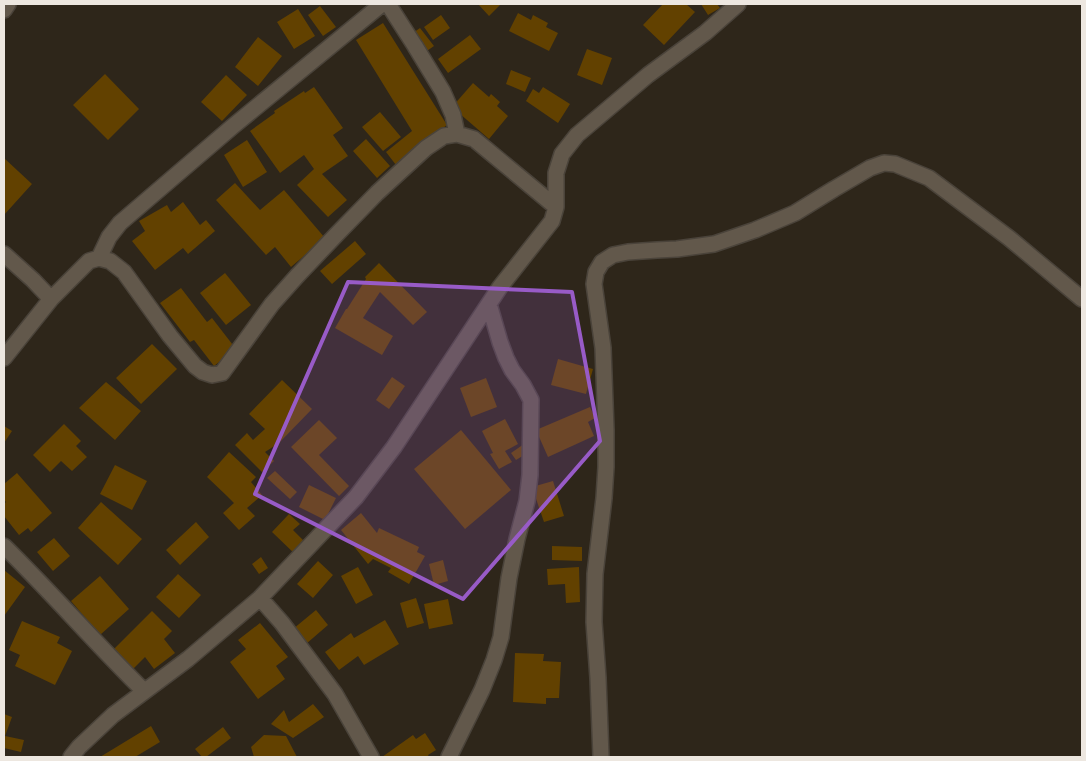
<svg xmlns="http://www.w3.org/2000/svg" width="1086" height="761" font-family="'Archivo Narrow',sans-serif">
  <rect width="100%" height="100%" fill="#2e261a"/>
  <!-- building -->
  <path fill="#624100" d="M478,4H498L500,5L489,16Z
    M663,4H686L695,12L664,45L643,25Z
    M701,4H717L720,8L708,15Z
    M320,6L336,27L323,36L308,15Z
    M298,9L315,36L294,49L277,22Z
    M518,13L531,20L533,15L548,23L546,27L558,33L549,51L509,31Z
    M441,15L450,28L433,40L424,27Z
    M383,23L447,125L396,165L386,152L412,131L356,40Z
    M420,28L434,46L424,53L410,35Z
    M470,35L481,49L448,73L438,59Z
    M258,37L282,56L258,86L235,67Z
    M587,49L612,58L602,85L577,75Z
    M511,70L531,78L525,92L506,84Z
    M105,74L139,109L108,140L73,105Z
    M226,75L247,95L222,121L201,102Z
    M473,83L489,97L491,94L500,102L497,106L508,116L489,139L452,107Z
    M314,87L343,128L333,135L348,156L322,174L347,200L328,217L297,185L314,169L304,155L280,173L250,131L275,113L274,111L304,91L305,93Z
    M543,87L570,104L558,123L526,101L533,89L539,93Z
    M380,112L401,137L383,151L362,127Z
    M366,139L390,166L377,178L353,151Z
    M247,140L267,172L243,187L224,155Z
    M4,158L32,184L4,215Z
    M235,183L260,210L284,190L325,238L291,267L275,247L266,255L216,200Z
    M183,202L200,225L206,220L215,231L188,254L183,248L155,270L132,241L145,231L139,221L167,205L171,212Z
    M355,241L366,254L332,284L320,271Z
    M379,263L427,312L413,325L380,292L363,318L393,336L382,355L335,328L346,309H347L366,279L365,277Z
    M225,273L251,305L226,325L200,293Z
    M181,288L207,322L212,318L236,349L214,366L194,340L190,342L160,303Z
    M152,344L177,369L141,404L116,378Z
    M558,359L593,369L586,394L551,385Z
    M392,377L405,386L389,409L376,400Z
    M486,378L497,407L471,417L460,388Z
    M282,380L312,409L279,443L265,452L274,461L262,472L235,445L247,433L253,440L265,429L249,414Z
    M106,382L141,411L115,440L79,408Z
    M590,407L595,418L588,422L594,436L548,457L536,430Z
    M505,419L518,444L505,451L512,462L499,469L490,454L493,453L482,431Z
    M319,420L337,438L319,455L349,486L339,496L291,447Z
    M64,424L81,441L76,446L87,457L72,471L61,461L50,472L33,455Z
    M4,426L12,431L4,443Z
    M461,430L511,490L465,529L414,469Z
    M524,444L529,452L516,460L511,453Z
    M229,452L256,477L251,482L262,495L247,508L255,516L239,530L223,513L234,503L227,496L207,477Z
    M115,465L147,481L132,510L100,494Z
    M275,471L297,492L290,499L267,478Z
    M17,473L52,513L31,532L28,528L19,535L4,516V504L6,502L4,500V484Z
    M553,481L564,516L544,522L532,487Z
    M309,485L336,498L325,520L299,507Z
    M101,502L142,539L118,565L78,528Z
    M361,513L377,533L379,528L419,547L417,552L425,556L409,584L388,572L391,568L373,559L368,564L341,530Z
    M289,514L300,524L293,530L308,545L297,556L272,532Z
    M196,522L209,537L180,565L166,550Z
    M54,538L70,556L53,571L37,552Z
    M552,546L582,547V561L552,560Z
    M261,557L268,568L259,574L252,564Z
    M443,560L448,581L434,585L429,564Z
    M318,561L333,575L313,598L297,584Z
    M358,567L373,595L356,604L341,576Z
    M579,567L580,602L566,603L565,584L548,585L547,569Z
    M4,570L25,587L4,616Z
    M178,574L201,595L179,618L156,597Z
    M100,576L129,609L100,635L71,601Z
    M416,598L424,623L407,628L400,603Z
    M448,599L453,624L429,629L424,604Z
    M316,610L328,625L306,644L293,629Z
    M152,611L172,631L164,639L175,653L154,669L145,657L131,671L111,652Z
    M385,620L399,644L364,665L358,656L339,670L325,652L351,633L354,638Z
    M22,621L60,637L57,643L72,651L55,685L15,666L20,655L9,650Z
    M260,623L288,657L276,666L285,679L258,699L230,662L246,649L238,640Z
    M515,653L544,654L543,661L561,662L559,698H546V704L513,702Z
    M313,704L324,717L293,738L271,724L284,710L289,722Z
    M4,714L12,717L5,736L24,740L21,752L4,748L5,738L4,739Z
    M151,726L160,742L135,757H100Z
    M223,727L231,738L206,757H202L195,749Z
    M425,733L436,750L428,755L429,757H382L413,735L416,739Z
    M264,735L286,736L297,757H254L251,747Z"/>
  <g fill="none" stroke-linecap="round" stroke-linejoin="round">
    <!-- minor casing -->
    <g stroke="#4a433a" stroke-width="18">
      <path id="minor" d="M388,4L415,46L443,92L453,115L457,134
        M4,10L8,4
        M4,254L33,280L51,299
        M99,258L109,237L120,223L232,127L382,4
        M4,358L51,299L89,261L99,258L110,261L124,272L170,336L195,366L203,372L212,375L222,373L272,304L297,276L336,235L377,193L426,148L444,136L457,134L474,139L556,207
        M4,546C52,593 96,644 144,691
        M260,598L282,623L335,694L371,757
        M71,757L79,747L113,715L188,659L260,598L356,497L394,447L500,287L552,221L556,207V173L562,154L577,135L648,75L705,33L738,4
        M449,757L482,690L494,660L501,637L509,578L517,539L527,501L530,475L531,400L523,385L512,370L506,358L500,342L489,304
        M601,757L598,678L594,622L595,574L604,498L606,467V430L603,348L594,284L596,272L602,262L613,255L628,252L657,250L677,249L714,244L755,230L795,213L834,189L870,168L884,163L895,164L929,178L1009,238L1082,299"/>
    </g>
    <!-- minor -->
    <use href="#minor" stroke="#62584b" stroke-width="15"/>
  </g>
  <!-- marked area -->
  <path fill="#985bc7" fill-opacity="0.2" stroke="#985bc7" stroke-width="4" stroke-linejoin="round" d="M348,282L572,292L600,441L463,599L255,494Z"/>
  <!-- border -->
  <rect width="1086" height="761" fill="none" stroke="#ede7e0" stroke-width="10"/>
</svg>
